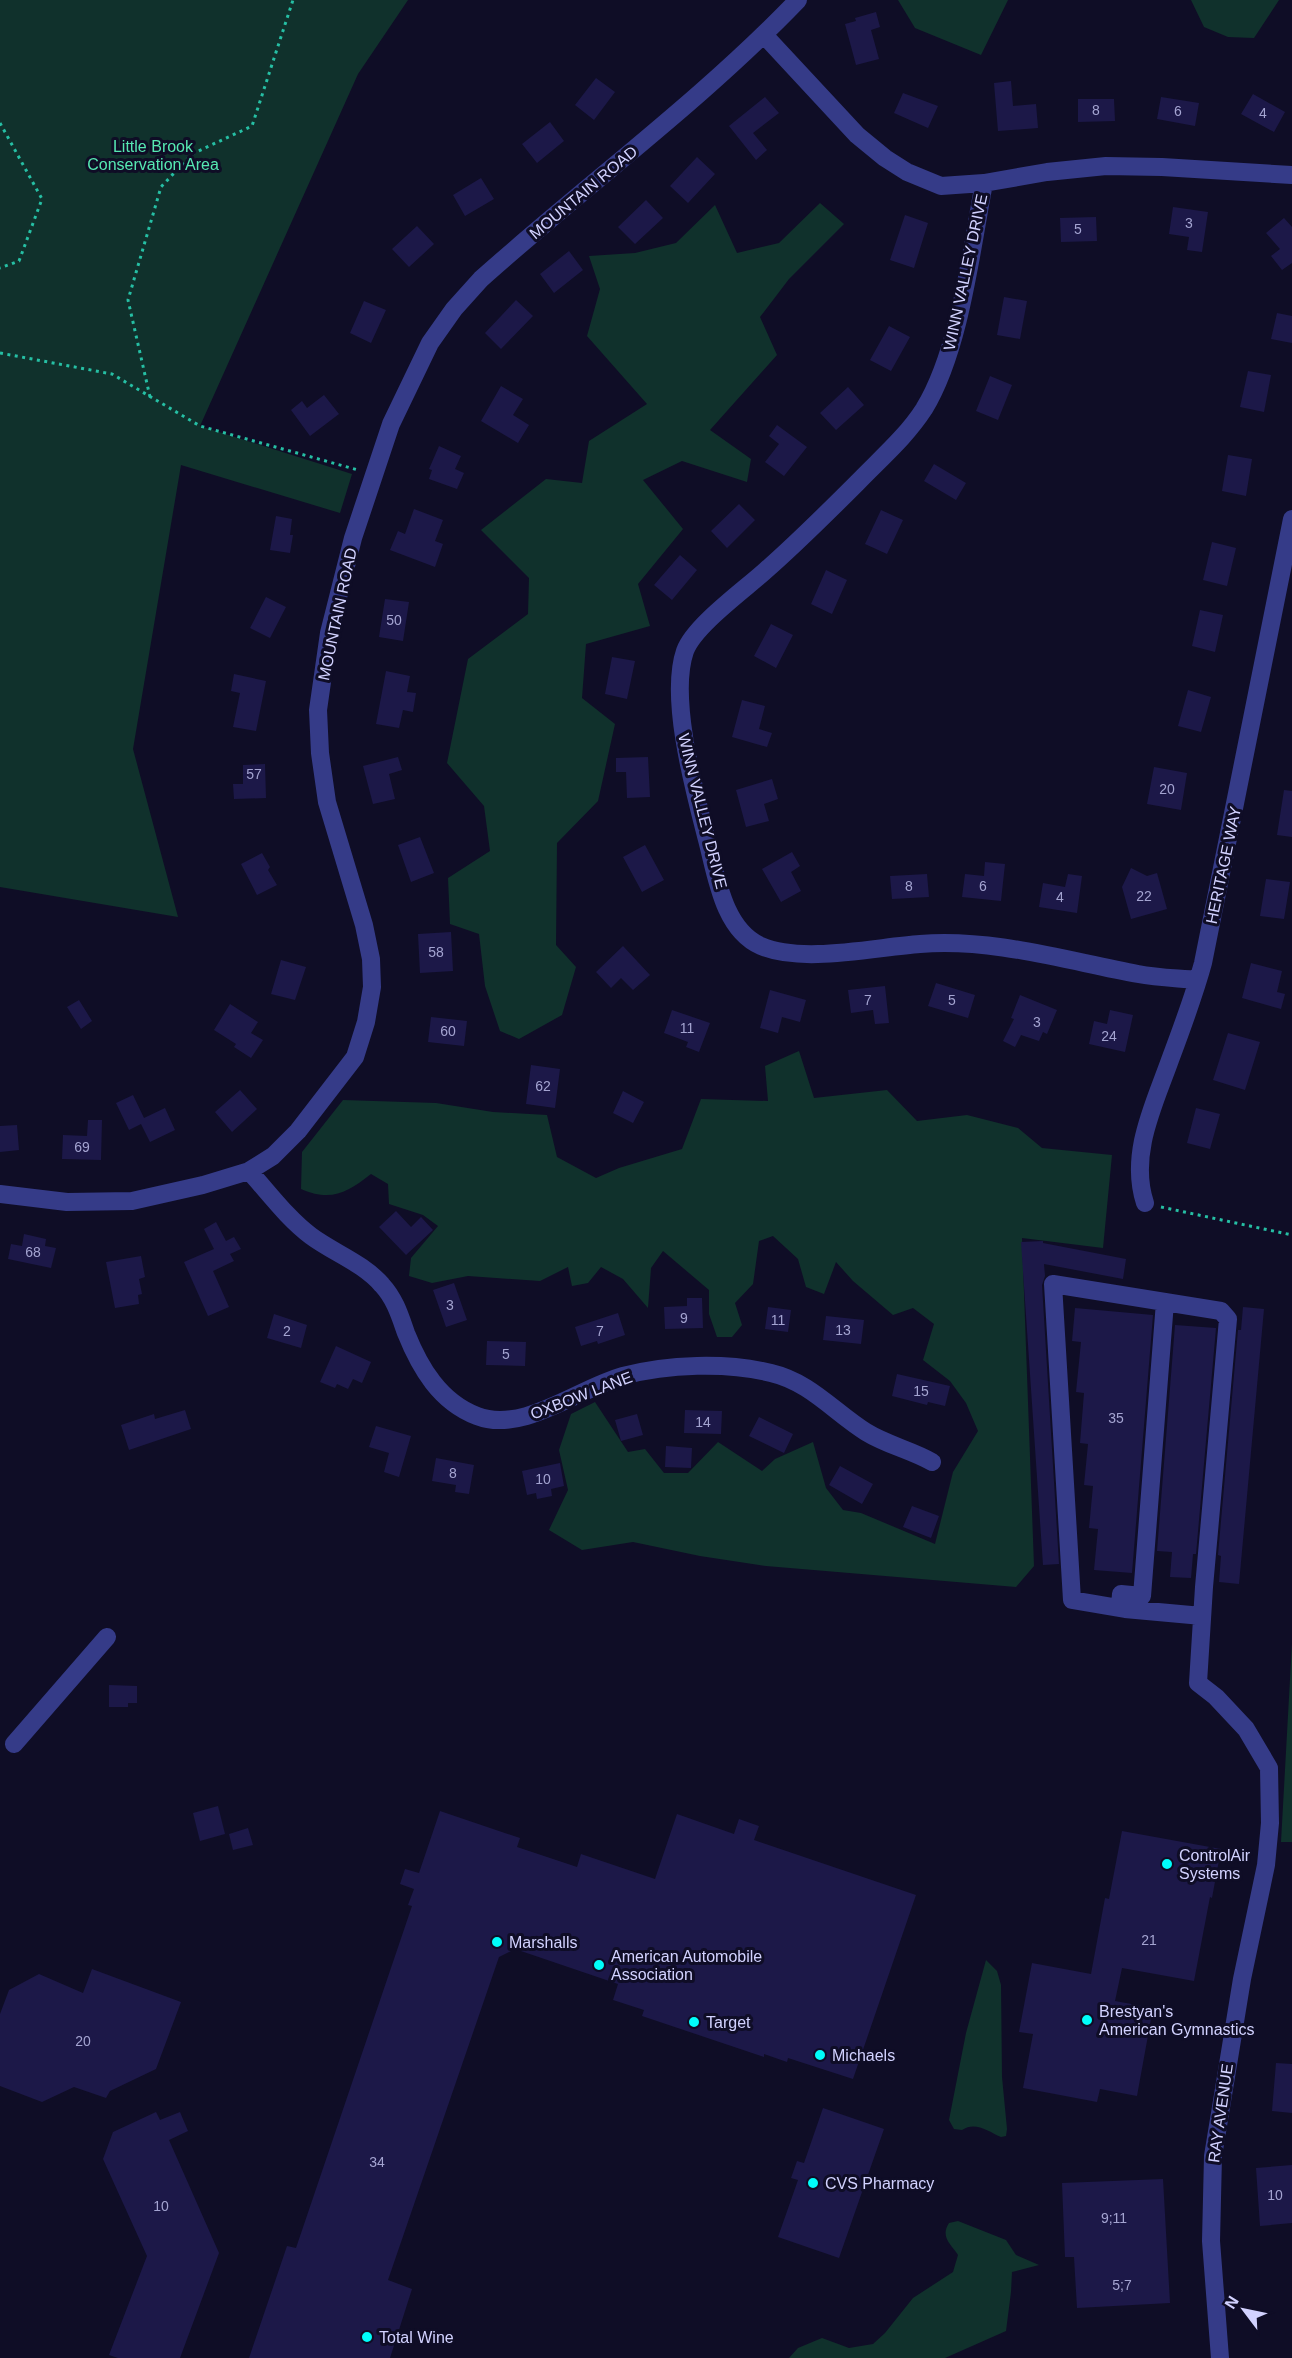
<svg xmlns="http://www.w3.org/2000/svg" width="1292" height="2358" font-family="Arial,sans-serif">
  <rect width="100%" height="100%" fill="#0f0d26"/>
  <!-- green -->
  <path fill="#10312c" d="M0,0H408L358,74L200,426L352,474L340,513L181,465L133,749L178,917L0,887Z
    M898,0H1008L981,55L915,28Z
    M1191,0H1279L1254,38L1228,37L1204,27Z
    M820,203L844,224L789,279L760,317L777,355L710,430L751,459L747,482L682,461L643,480L683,529L638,584L650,626L586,644L582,698L615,724L598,801L557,843L556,945L576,967L562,1015L519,1039L500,1031L485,986L479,934L450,924L448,878L490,851L484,806L447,763L468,659L528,614L529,578L481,530L546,479L582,483L589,441L647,404L587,336L600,289L589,256L635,253L676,243L715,205L737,253L779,243Z
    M799,1051L814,1098L887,1090L917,1121L967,1115L1018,1128L1042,1148L1112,1155L1103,1248L1022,1238L1034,1566L1016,1587L766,1566L700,1556L633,1542L582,1550L549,1530L568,1490L559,1450L571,1414L595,1402L628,1452L645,1449L664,1473H688L718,1442L762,1471L775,1459L813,1442L826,1488L843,1510L861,1513L935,1544L953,1472L978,1431L966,1403L950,1381L923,1360L934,1324L913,1308L893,1315L853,1281L836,1262L824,1294L806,1287L798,1259L773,1236L759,1241L753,1284L735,1303L742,1325L732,1337H717L709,1314V1290L663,1251L651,1268L648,1308L623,1279L601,1267L588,1283L572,1286L568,1267L540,1281L468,1276L432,1283L409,1276L411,1258L438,1226L423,1215L389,1204L388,1184L371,1174C347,1193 331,1202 301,1189L302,1152L343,1100L436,1103L493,1112L547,1115L557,1157L596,1178L619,1168L682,1149L701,1099L768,1101L765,1066Z
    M1292,1643V1842H1281Z
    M986,1960L997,1971L1001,1985L1002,2077L1007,2129L1006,2136L1001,2137C988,2131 975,2121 962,2130L954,2129L949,2120L966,2033Z
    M958,2221L1006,2240L1016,2255L1039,2265L1012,2272L1011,2292L1006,2331L945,2358H789L798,2348L822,2338L849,2348L873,2344L885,2333L913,2298L953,2272L958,2255C951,2244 940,2237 949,2223Z"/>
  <!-- building -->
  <path fill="#1c1848" d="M876,12L880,27L871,30L879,59L856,65L845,24L856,21L855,18Z
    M596,78L615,92L594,120L575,105Z
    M1011,81L1013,106L1036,104L1038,128L998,131L994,83Z
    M903,93L938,106L928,128L894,113Z
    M1253,94L1285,112L1274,132L1241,114Z
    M765,97L779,113L753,133L767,150L756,160L729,126Z
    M1161,97L1199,103L1195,126L1157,119Z
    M1078,99H1114L1115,121L1078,122Z
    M550,122L564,141L537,163L522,144Z
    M697,157L715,174L688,203L670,186Z
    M481,178L494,199L465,216L453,195Z
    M646,200L663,218L635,244L618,227Z
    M1173,207L1208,212L1202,252L1187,250L1189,237L1169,234Z
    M905,215L928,223L914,268L890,260Z
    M1096,217L1097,241L1061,242L1060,218Z
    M1284,218L1292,227V263L1282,270L1271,256L1280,249L1266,233Z
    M417,226L434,244L409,267L392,249Z
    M569,251L583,270L554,293L540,274Z
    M1004,297L1027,301L1020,339L997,335Z
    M516,300L533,316L501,349L485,333Z
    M364,301L386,310L371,343L350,333Z
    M1277,313L1292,316V343L1271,339Z
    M889,326L910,337L891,371L870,360Z
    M1248,371L1271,375L1264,412L1240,407Z
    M990,376L1012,385L998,420L976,411Z
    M501,386L523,399L513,415L529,425L518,443L481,421Z
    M848,387L864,405L836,430L820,413Z
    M324,395L339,414L310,436L291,410L302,401L307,408Z
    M777,425L807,447L784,476L765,462L779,444L769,436Z
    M439,446L461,456L455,469L464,473L457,489L429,479L432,470L429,469Z
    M1228,455L1252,459L1246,496L1222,491Z
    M934,464L966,483L956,500L924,481Z
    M739,504L755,520L727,548L711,531Z
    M414,509L443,520L435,541L443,544L435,567L390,550L398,531L405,534Z
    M881,510L903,520L887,554L865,544Z
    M276,516L292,519L290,535H293L290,553L270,550Z
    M1212,542L1236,548L1227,586L1203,580Z
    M680,555L697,570L672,600L654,585Z
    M826,570L847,580L832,614L811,604Z
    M266,597L286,607L270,638L250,628Z
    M385,599L409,602L403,641L379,637Z
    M1200,610L1223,615L1215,652L1192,646Z
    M771,624L793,635L776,668L754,656Z
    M612,657L635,661L627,699L605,694Z
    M386,671L410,676L407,692L416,693L413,712L403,710L399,728L376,724Z
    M234,674L266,681L256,731L233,727L240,693L231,691Z
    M1188,690L1211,697L1201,732L1178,726Z
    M742,700L765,706L759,729L772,733L767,747L732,737Z
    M398,757L402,770L389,774L395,799L373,804L363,766Z
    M648,757L650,797L627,798L626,772H616V758Z
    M265,764L266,798L234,799L233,784H243V765Z
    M1154,767L1187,773L1181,810L1147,804Z
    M772,779L778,799L764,804L769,821L746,827L736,790Z
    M1284,790L1292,791V837L1277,835Z
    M420,837L434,873L411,882L398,845Z
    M645,845L664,880L642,892L623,857Z
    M792,852L800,866L791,872L801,891L781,902L762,869Z
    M262,853L270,867L268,870L277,885L257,895L241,864Z
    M985,862L1005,864L1001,901L962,897L965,874L984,876Z
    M1131,868L1147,876L1157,873L1167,909L1131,919L1122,887Z
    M927,874L929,897L892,899L890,876Z
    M1068,874L1082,876L1077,913L1039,907L1043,883L1065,887Z
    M1266,879L1290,882L1284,919L1260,916Z
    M451,932L453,971L420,973L418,934Z
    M623,946L650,975L633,990L621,978L611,988L596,972Z
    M281,960L306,967L295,1000L271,994Z
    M1251,963L1282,971L1277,992L1285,994L1281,1009L1242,998Z
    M936,983L975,995L968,1018L928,1006Z
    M885,986L889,1023L875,1024L873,1010L851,1013L848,990Z
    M770,990L806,1000L800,1022L782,1017L778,1033L760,1028Z
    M1020,995L1057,1010L1047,1034L1043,1032L1039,1041L1021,1035L1015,1047L1003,1041L1014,1019L1011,1018Z
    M79,1000L92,1021L81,1029L67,1007Z
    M230,1004L258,1022L251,1033L263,1040L251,1058L234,1047L236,1044L214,1030Z
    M672,1010L710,1023L699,1052L686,1047L688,1042L664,1033Z
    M1110,1010L1133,1015L1125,1052L1089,1044L1094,1021L1107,1024Z
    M431,1017L467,1021L464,1046L428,1042Z
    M1228,1033L1260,1042L1245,1090L1213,1080Z
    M531,1065L560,1069L555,1108L526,1104Z
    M240,1090L257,1109L232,1132L215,1112Z
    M623,1091L644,1102L633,1123L613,1113Z
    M133,1095L144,1118L165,1108L175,1130L150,1142L141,1124L129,1130L116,1103Z
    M1196,1108L1220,1114L1210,1149L1187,1143Z
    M88,1120H102L101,1160L62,1159L63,1135L87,1136Z
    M17,1125L19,1150L0,1152V1126Z
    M396,1211L411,1227L421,1217L433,1230L406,1255L379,1227Z
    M216,1222L226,1241L234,1237L241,1249L230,1254L234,1261L213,1271L229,1307L208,1316L184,1262L214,1249L204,1229Z
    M24,1234L46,1239L45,1246L56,1248L51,1268L8,1259L11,1244L22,1246Z
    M1043,1241V1243L1126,1259L1123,1279L1044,1264L1045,1276L1042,1285L1059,1564L1043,1565L1021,1242Z
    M141,1256L145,1277L139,1279L142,1294L138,1295L139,1304L115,1308L106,1262Z
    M454,1283L467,1320L446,1327L433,1290Z
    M687,1298H702L703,1328L665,1329L664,1307L687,1306Z
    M768,1307L791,1310L788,1332L765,1329Z
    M1243,1307L1264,1309L1239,1584L1219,1582L1221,1556L1218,1555L1238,1330H1241Z
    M1075,1308L1153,1315L1132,1573L1094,1570L1098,1529L1089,1528L1093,1486L1084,1485L1088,1444L1080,1443L1084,1393L1076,1392L1081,1342L1072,1341Z
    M618,1313L625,1335L598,1344L597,1341L581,1346L575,1327Z
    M274,1314L307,1325L301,1348L267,1338Z
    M826,1316L864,1320L861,1344L823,1340Z
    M1175,1325L1216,1328L1196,1554H1193L1191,1578L1170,1577L1172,1552L1157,1551Z
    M487,1341L526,1342L525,1366L486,1365Z
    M336,1346L371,1362L362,1383L353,1379L348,1389L337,1384L335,1388L320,1382Z
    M897,1374L950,1386L945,1406L928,1402L927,1405L892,1396Z
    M185,1410L191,1429L129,1450L121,1425L154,1414L155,1419Z
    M685,1410L722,1411L721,1434L684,1433Z
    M637,1414L643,1435L621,1441L615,1420Z
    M759,1417L793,1434L784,1453L749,1436Z
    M376,1426L411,1436L399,1477L384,1472L389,1453L369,1447Z
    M666,1446L692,1448L691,1468L665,1467Z
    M436,1458L474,1465L469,1494L455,1492L456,1485L432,1481Z
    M560,1463L564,1486L551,1489L552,1496L537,1499L536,1493L527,1495L522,1471Z
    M840,1466L873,1484L862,1504L829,1485Z
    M912,1506L939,1516L931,1538L903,1527Z
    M109,1685L137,1686V1703H128V1707H109Z
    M218,1806L225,1834L200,1841L193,1813Z
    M440,1811L520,1838L517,1847L577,1867L581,1854L655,1879L677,1814L734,1834L739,1819L759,1826L754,1840L916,1895L853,2079L788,2058L787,2062L764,2054V2057L642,2016L644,2010L613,2000L618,1984L515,1949L499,1957L388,2280L412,2289L390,2358H249L287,2246L296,2248L412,1906L408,1905L414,1889L400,1884L405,1869L419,1873Z
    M248,1828L253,1845L233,1850L229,1834Z
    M1122,1831L1221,1849L1212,1898L1210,1897L1194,1981L1122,1968L1115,2001L1153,2008L1137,2096L1100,2089L1097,2102L1023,2088L1033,2034L1019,2032L1032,1963L1091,1974L1105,1898L1109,1899Z
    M92,1969L181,2002L156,2069L110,2091L106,2098L74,2087L42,2102L0,2086V2014L9,1990L39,1974L83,1993Z
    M1276,2063L1292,2064V2113L1272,2111Z
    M823,2108L884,2129L839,2258L778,2237L798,2180L791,2178L797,2161L804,2163Z
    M156,2112L160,2120L180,2112L188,2131L169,2140L219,2253L180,2358H118L109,2355L147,2256L103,2159L113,2132Z
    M1292,2165V2223L1260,2226L1256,2168Z
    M1163,2179L1170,2303L1077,2308L1074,2257H1065L1062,2183Z"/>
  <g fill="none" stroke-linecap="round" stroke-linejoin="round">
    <!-- path -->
    <path stroke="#26bfa4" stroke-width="3" stroke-dasharray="3 4.5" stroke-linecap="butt" d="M0,123L42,199L19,261L0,268
      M0,353L112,374L200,426L358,470
      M150,397L128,300L161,187L192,154L252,126L293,0
      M1161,1207L1292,1235"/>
    <!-- minor -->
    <path stroke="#353b88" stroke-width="18" d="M764,35L857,135L885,158L907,172L941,186L984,183L1047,172L1106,166L1162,167L1292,175
      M984,183C971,251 960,350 924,409C906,437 880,459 857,483C827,513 797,543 765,571C744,590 694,626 685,651C669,697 694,789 706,836C716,872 722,929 761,946C802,964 876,947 920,944C994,938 1067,961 1138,974C1158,978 1178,978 1198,980
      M249,1171C269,1193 288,1219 311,1236C334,1253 363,1263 382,1285C395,1299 400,1316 406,1333C420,1368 440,1402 477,1416C523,1434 579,1388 623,1376C667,1364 727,1362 771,1373C810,1382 834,1412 866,1432C887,1445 911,1450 932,1462
      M0,1194L67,1202L132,1201L203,1185L249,1171L273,1156L298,1131L355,1057L366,1022L372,987L371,959L364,925L327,802L320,753L318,710L329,633L353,538L391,424L430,343L454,309L481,279C586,185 700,102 798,0
      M1145,1203C1129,1154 1154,1105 1170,1060C1182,1028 1194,996 1203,963L1292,519
      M1120,1608L1121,1594L1142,1596L1165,1302
      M1202,1616L1125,1609L1072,1600L1053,1284L1221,1311L1228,1319L1204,1587L1198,1683L1216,1697L1246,1729L1269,1768L1270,1823L1266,1865L1242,1979L1213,2156L1211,2241L1220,2358
      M14,1744L107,1637"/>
  </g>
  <!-- markers -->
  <g fill="#00fdfa" stroke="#0f0d26" stroke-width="2">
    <circle cx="1167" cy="1864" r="6"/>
    <circle cx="497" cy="1942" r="6"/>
    <circle cx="599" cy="1965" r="6"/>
    <circle cx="1087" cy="2020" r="6"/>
    <circle cx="694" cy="2022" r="6"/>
    <circle cx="820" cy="2055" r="6"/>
    <circle cx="813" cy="2183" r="6"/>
    <circle cx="367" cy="2337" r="6"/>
  </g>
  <g text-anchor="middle" stroke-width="6" stroke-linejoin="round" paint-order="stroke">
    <!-- number labels -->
    <g font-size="14" fill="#a4a4d1">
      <text x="1096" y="115">8</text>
      <text x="1178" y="116">6</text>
      <text x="1263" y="118">4</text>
      <text x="1189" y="228">3</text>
      <text x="1078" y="234">5</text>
      <text x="394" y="625">50</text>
      <text x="254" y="779">57</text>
      <text x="1167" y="794">20</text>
      <text x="909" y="891">8</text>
      <text x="983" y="891">6</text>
      <text x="1144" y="901">22</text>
      <text x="1060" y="902">4</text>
      <text x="436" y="957">58</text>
      <text x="868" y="1005">7</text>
      <text x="952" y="1005">5</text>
      <text x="1037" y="1027">3</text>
      <text x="687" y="1033">11</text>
      <text x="448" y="1036">60</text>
      <text x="1109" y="1041">24</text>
      <text x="543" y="1091">62</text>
      <text x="82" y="1152">69</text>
      <text x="33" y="1257">68</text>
      <text x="450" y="1310">3</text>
      <text x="684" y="1323">9</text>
      <text x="778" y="1325">11</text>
      <text x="843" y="1335">13</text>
      <text x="287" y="1336">2</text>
      <text x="600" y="1336">7</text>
      <text x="506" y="1359">5</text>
      <text x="921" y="1396">15</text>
      <text x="1116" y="1423">35</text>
      <text x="703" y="1427">14</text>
      <text x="453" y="1478">8</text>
      <text x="543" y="1484">10</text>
      <text x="1149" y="1945">21</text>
      <text x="83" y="2046">20</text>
      <text x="377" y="2167">34</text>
      <text x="1275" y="2200">10</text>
      <text x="161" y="2211">10</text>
      <text x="1114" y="2223">9;11</text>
      <text x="1122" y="2290">5;7</text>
    </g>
    <!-- park labels -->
    <g font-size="16" fill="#56e8b2" stroke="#0f0d26">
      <text x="153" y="152">Little Brook<tspan x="153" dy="18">Conservation Area</tspan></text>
    </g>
    <!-- street labels -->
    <g font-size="16" fill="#d2d2ff" stroke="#0f0d26">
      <text transform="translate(583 192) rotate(-40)" y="6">MOUNTAIN ROAD</text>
      <text transform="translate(965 272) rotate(-78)" y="6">WINN VALLEY DRIVE</text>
      <text transform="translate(337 614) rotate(-78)" y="6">MOUNTAIN ROAD</text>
      <text transform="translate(703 811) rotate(76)" y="6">WINN VALLEY DRIVE</text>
      <text transform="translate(1223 865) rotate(-78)" y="6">HERITAGE WAY</text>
      <text transform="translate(581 1395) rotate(-21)" y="6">OXBOW LANE</text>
      <text transform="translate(1220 2113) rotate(-82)" y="6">RAY AVENUE</text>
    </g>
    <!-- poi labels -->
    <g font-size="16" fill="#d2d2ff" stroke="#0f0d26" text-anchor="start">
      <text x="1179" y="1861">ControlAir<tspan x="1179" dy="18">Systems</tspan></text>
      <text x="509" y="1948">Marshalls</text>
      <text x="611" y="1962">American Automobile<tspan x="611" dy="18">Association</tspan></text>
      <text x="1099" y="2017">Brestyan's<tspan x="1099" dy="18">American Gymnastics</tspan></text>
      <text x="706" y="2028">Target</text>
      <text x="832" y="2061">Michaels</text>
      <text x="825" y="2189">CVS Pharmacy</text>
      <text x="379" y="2343">Total Wine</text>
    </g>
  </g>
  <!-- north arrow -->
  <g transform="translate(1244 2310) rotate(302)" stroke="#0f0d26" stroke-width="4.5" paint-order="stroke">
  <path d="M0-4.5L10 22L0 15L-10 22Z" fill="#d2d2ff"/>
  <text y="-9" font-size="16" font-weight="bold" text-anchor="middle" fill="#d2d2ff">N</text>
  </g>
</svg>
